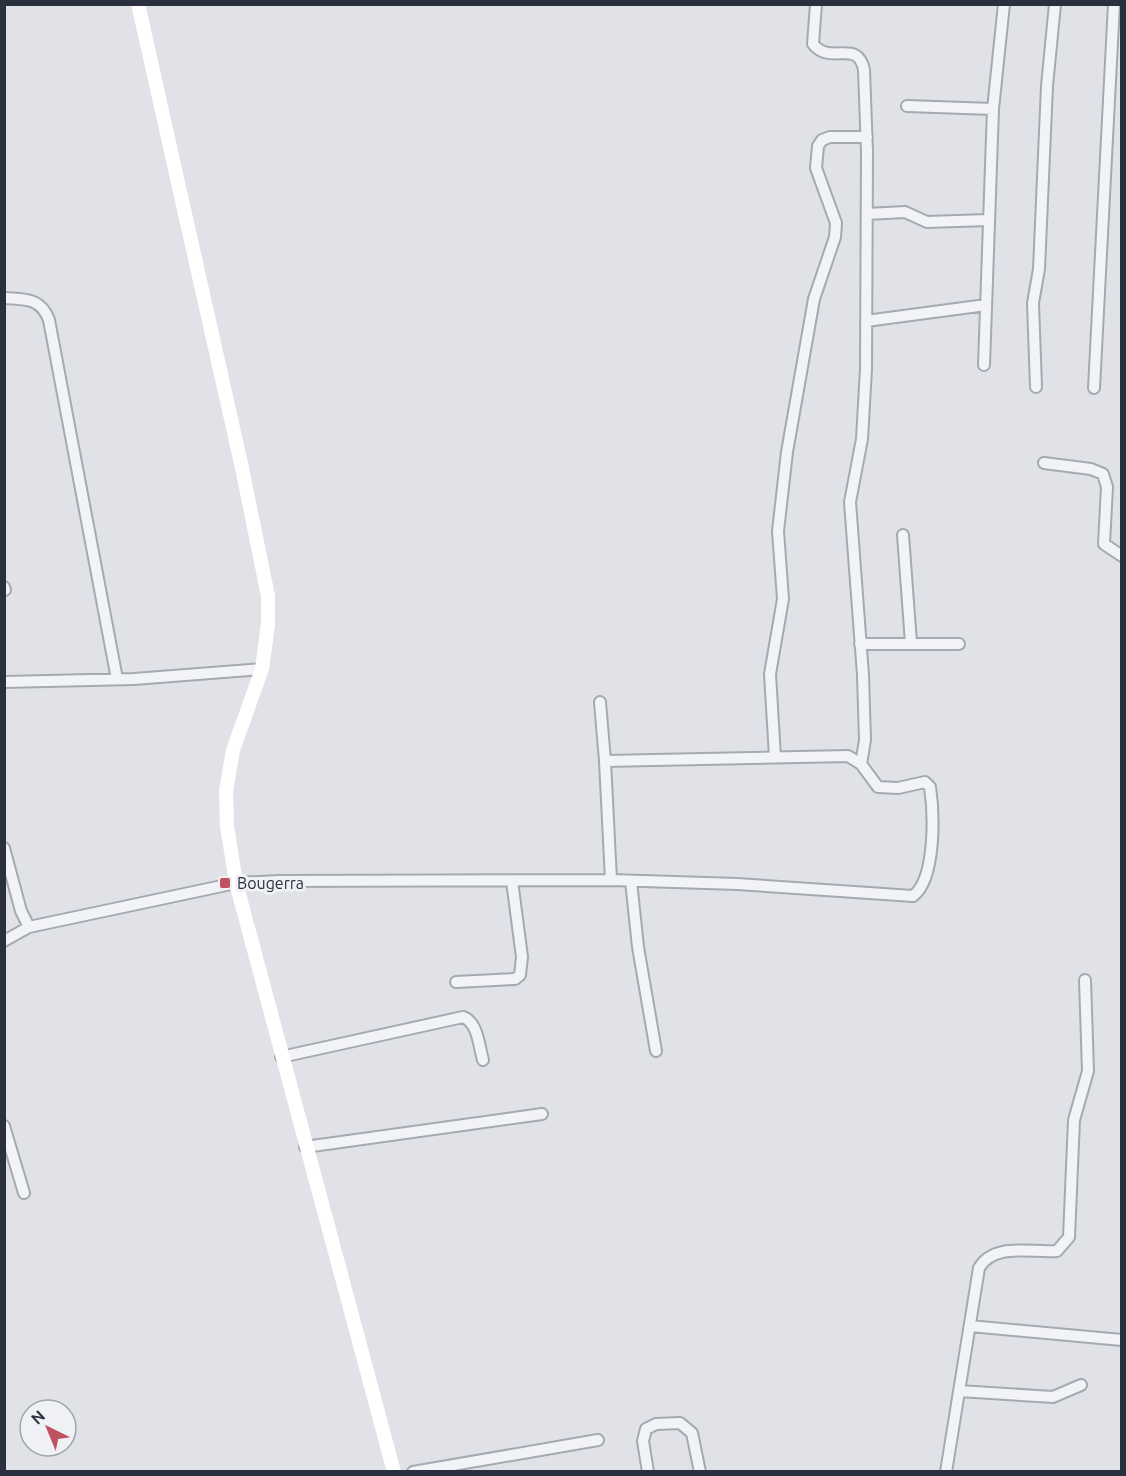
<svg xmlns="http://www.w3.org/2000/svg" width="1126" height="1476" font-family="Ubuntu,sans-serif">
  <rect width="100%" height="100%" fill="#e0e2e7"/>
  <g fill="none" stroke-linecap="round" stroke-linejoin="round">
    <!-- minor casing -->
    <g stroke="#a6a9b1" stroke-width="14">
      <path id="minor" d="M816,4L813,44C830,66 858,38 864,70L867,152L866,369L862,439L850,502L863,675L865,740L861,764
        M907,106L993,109L1004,4
        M867,214L905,212L927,222L988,220
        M4,298C25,299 41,298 49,320L117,679
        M866,321L986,305
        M984,365L993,109
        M1036,387L1033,303L1039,269L1047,86L1055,4
        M1094,388L1114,4
        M1044,463L1091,469L1103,474L1107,487L1104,544L1122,556
        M903,535L911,643
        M4,587L5,590
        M860,644H959
        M4,682L134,679L262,669
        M600,702L605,761
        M775,757L770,674L783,599L778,531L787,452L814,299L835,237L836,223L816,168L818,146L822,140L830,137H867
        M4,848L21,911L29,927L236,883L280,881L611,880L737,884L913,896C936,879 934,813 930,787L925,782L898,788L878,787L861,764L848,756L605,761L611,880
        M631,881L638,947L656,1051
        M4,941L29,927
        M456,982L515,979L520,975L522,957L512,881
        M281,1057L463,1017C478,1022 479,1047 483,1060
        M4,1126L24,1193
        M305,1147L542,1114
        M970,1326L1122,1340
        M959,1391L1053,1397L1081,1385
        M413,1472L598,1440
        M648,1472L643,1441L646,1429L656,1424L680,1423L692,1433L700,1472
        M946,1472L979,1268C994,1242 1031,1253 1057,1251L1069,1237L1074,1120L1088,1071L1085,980"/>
    </g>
    <!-- minor -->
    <use href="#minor" stroke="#f2f3f6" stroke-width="10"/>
    <!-- secondary -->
    <path stroke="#fff" stroke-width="14" d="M138,4L242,468L268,596V624L262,669L233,750L226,791L227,826L236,883L394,1472"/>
  </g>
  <!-- markers -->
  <rect fill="#bf525f" stroke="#eff1f5" stroke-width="2" x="219" y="877" width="12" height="12" rx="3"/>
  <g text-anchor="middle" stroke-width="6" stroke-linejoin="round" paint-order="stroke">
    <!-- poi labels -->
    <g font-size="16" fill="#2a303d" stroke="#eff1f5" text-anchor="start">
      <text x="237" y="889">Bougerra</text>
    </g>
  </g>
  <!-- border -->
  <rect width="1126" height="1476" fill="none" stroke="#2a303d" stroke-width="12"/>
  <!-- north arrow -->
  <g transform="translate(48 1428) rotate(317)"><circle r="28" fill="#eff1f5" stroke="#a0a4ab" stroke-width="1.5"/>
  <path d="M0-4.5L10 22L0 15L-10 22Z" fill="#bf525f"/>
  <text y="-9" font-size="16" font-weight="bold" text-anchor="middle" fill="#2a303d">N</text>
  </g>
</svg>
